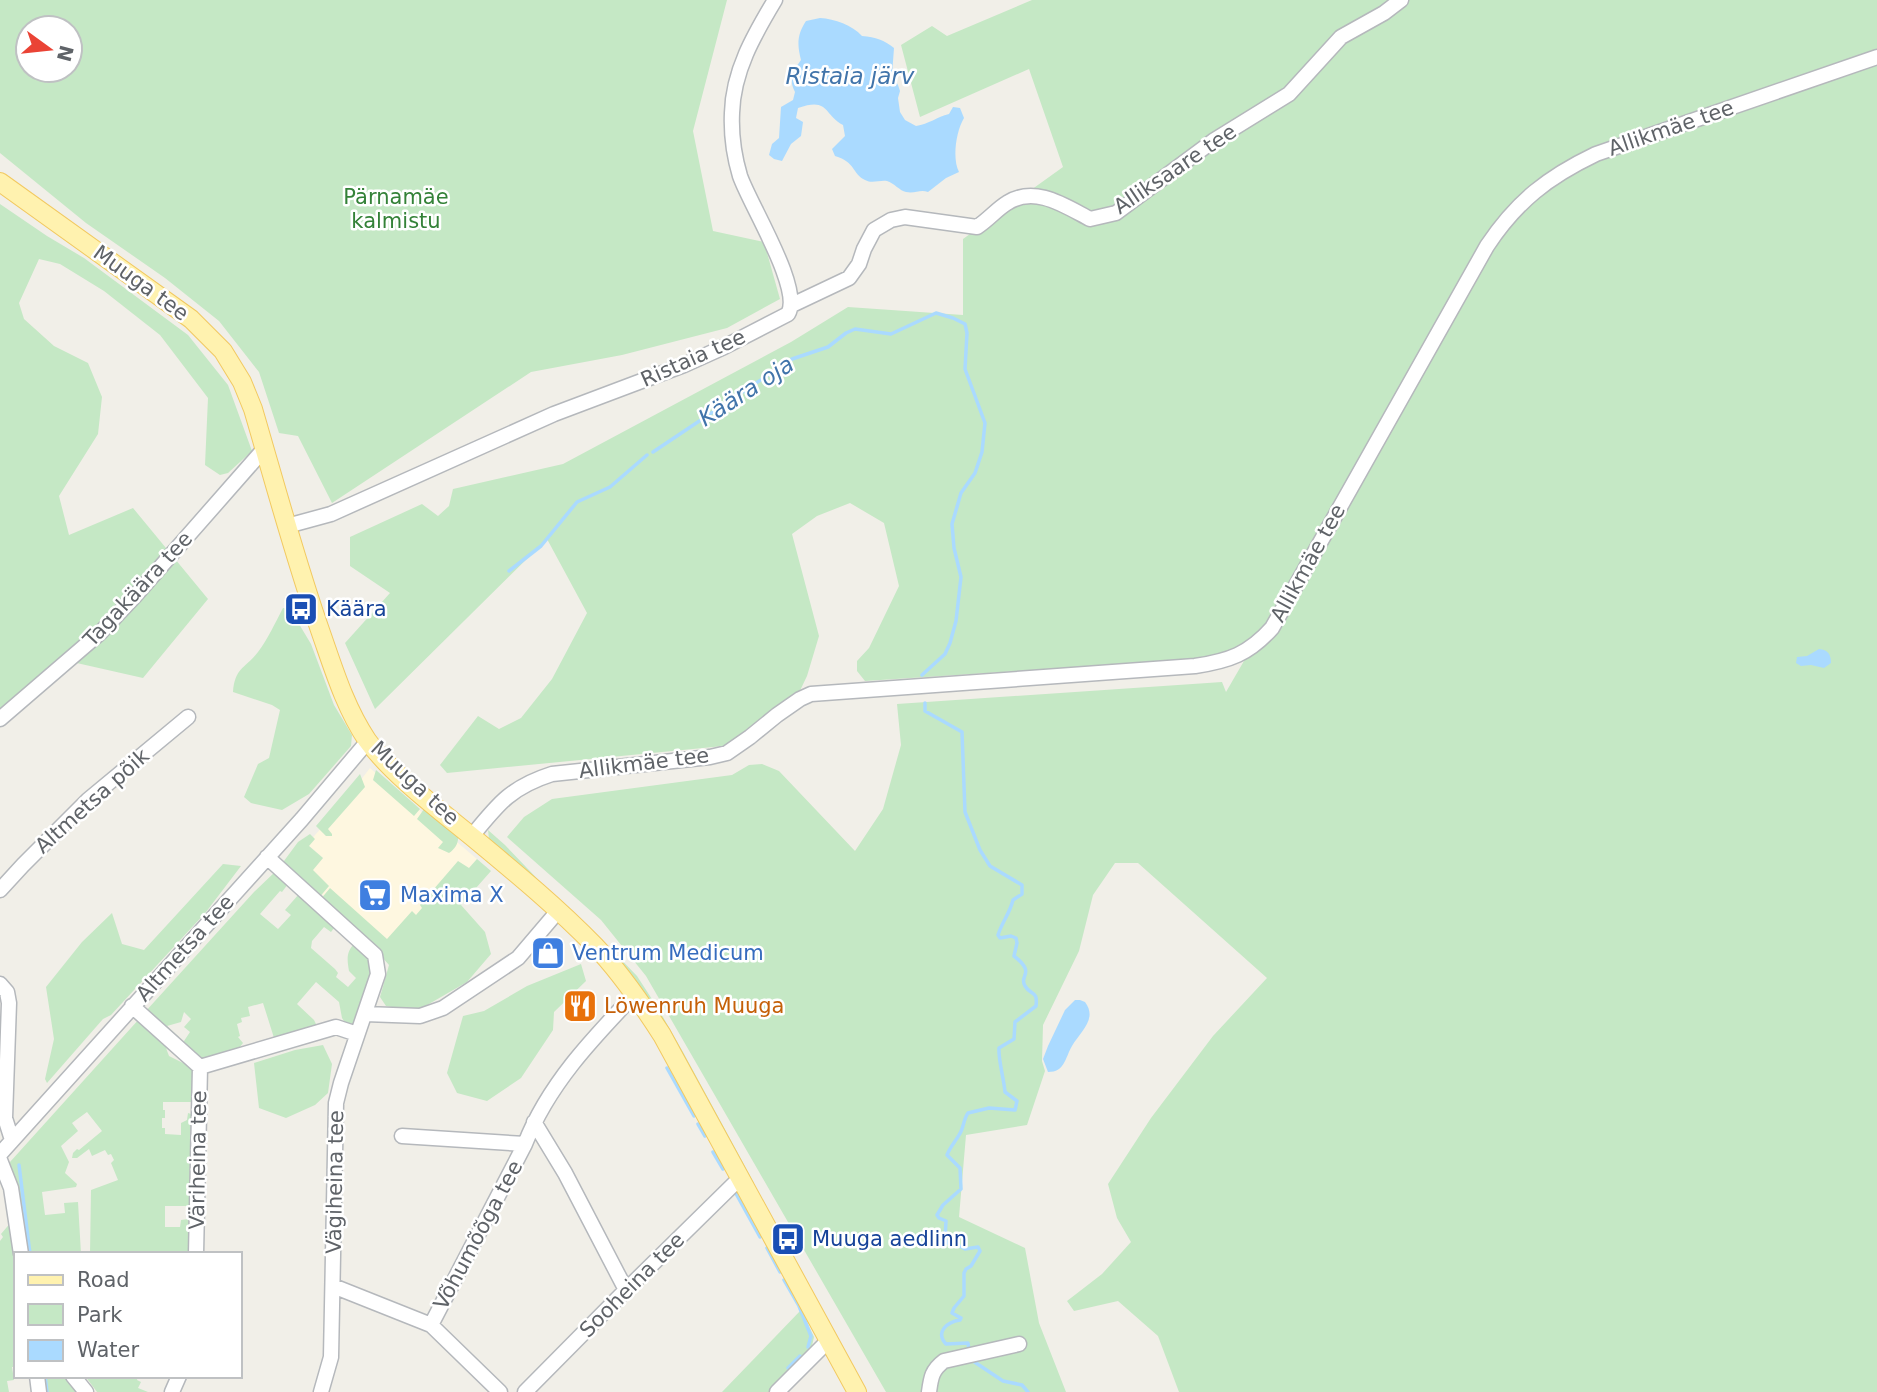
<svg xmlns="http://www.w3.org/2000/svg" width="1877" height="1392" font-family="'DejaVu Sans',sans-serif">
  <rect width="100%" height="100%" fill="#f1efe8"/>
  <!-- commercial -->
  <path fill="#fef7e0" d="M370,768L477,859L399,949L384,950L305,879L323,858L307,844L339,808Z"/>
  <!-- green -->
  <path fill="#c5e8c5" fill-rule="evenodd" d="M0,0H727L693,131L713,231L764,242L780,299L727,328L622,355L531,372L332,503L298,436L279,433L259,372L219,321L165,278L86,223L0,153ZM28,28H70V70H28Z
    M1032,0H1877V1392H1179L1158,1336L1118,1301L1074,1311L1067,1301L1102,1274L1131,1242L1117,1218L1108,1184L1151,1118L1213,1036L1267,978L1138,863H1115L1093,895L1079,951L1043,1025L1042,1061L1045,1071L1027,1125L966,1135L959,1217L1025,1248L1039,1323L1066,1392H886L646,976L601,920L507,837L524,817L552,799L732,775L749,765L762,764L779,771L855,851L883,809L901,745L897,704L1222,682L1226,692L1259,635L1240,648L1205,659L865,681L857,671V661L869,648L899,586L884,523L850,503L817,516L792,534L819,636L807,676L795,701L744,744L447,773L440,765L478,716L499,729L521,718L552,679L587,613L547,539L375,709L345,643L390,593L350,566V537L422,504L438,516L449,506L453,489L563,464L791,342L848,307L963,315V239L1063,167L1029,69L920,117L901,45L932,26L947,36Z
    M0,204L47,236L84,258L188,335L228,385L252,451L228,473L220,475L205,465L208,398L160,335L104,291L60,264L39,259L19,303L24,319L54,346L88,363L102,397L98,434L59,496L69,535L133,508L208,599L143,678L59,659L0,711Z
    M283,608L290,609L311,644L334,705L352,735L351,746L309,794L282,810L251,803L244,797L258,764L269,758L280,710L272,705L233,692C235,667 245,669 258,652C268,639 275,623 283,608Z
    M378,765L458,835C459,843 455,849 449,853L438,848L443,842L417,819L424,809L383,773Z
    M376,770L420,809L414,816L373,780Z
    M360,774L365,787L328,829L332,834V836H326L316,826Z
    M488,830L505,845L550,892L610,948L637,976L659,1010L683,1052L754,1183L753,1185L668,1035L489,839Z
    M310,834L315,839L309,846L323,858L313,870L329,886L318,899L281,865L298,842Z
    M477,859L491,871L461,905L485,932L491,954L467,982L422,1008L407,1010L386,1006L380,997L389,965L374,948L320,900L330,888L387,939L412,911L416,915L422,908L420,905L458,861L469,868Z
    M223,864L241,866L206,912L111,1015L103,1019L47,1083L45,1079L54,1039L46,987L82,942L112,913L122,944L144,950Z
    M276,871L288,884L282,892L280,891L260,914L278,929L291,915L285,910L299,894L337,924L331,932L324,927L312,941L311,948L335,969L338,973L336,977L348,987L356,978L349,971C347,959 346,952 355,943L376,967L356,1024H346L342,1018L339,1002L316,982L297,1004L314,1020L318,1028L275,1041L263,1003L248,1007L250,1016L241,1018L242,1022L237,1024L240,1036L238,1037L243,1043L239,1048V1053L200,1061L182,1044L190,1032L184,1027L191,1019L184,1012L181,1022L167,1026L179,1037L176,1039L145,1012L254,892Z
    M581,964L586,981L554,1012L553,1030L521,1078L487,1101L457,1093L447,1073L463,1016L484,1011L527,986Z
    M140,1018L177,1053V1057L166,1048L169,1056L195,1069L196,1093L192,1095V1102H163V1110H165V1118H162V1128H165V1134L181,1135V1123L187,1120L188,1113L191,1114L189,1206H165V1227H180L181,1220L189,1219L188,1254H90L91,1190L118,1180L111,1163L114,1160L111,1154L108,1155L105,1150L92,1156L89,1149L77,1158H72L73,1153L77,1149L79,1150L102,1131L87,1112L72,1123L78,1131L61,1146L69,1162L65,1173L77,1184L76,1187L42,1192L45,1215L65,1213L64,1203L78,1202L81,1254H23L8,1167L10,1162Z
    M323,1045L332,1064L328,1093L315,1105L286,1118L259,1108L254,1063L295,1050Z
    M12,1221L16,1254V1367H12L14,1380L7,1381L9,1392H0V1241L3,1237L1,1234Z
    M801,1310L814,1337L812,1346L769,1392H722Z
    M41,1376H67L79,1392H43Z
    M85,1376H138L137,1380L141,1382L138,1388L148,1392H97Z"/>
  <!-- water -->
  <path fill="#aadaff" d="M820,18C835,19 852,25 862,36C876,37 884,40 894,48L892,75L898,85L900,91L898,98L900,112L905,120L916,126C929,124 937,117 949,114L953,107L960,108L964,118C956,131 952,159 959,172L946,178L928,192C920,189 915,194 906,192C900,191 894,183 887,181C879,180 872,184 865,180C852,174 856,162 835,156L832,149L845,136L843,125C823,114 829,97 798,108L796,118L803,122L801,136L791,144L782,161L774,159L769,155L772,144L779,138L781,107L793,100L795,92C788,79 793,71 801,60C797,44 797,35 806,21Z
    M1819,649C1828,650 1831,654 1831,663L1824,668L1811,665L1801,666L1796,663L1797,657L1807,656Z
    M1075,1000H1080L1085,1002C1098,1019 1080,1032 1072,1046C1065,1058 1065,1072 1048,1072L1043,1059L1048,1046L1065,1010Z"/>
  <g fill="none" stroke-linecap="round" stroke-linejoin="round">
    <!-- stream -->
    <path stroke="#aadaff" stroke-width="3.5" d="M653,452L792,359L828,347L846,333L855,329L891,334L936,313L953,318L965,324L967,333L965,369L985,423L982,452L975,473L961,493L952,524L954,548L961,577L956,621L950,643L945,654L922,675
      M509,571L541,546L577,502L610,487L647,455
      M925,703V711L962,732L965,812L980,850L990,866L1022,885V894L1013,900C1010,913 1002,922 998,935L1000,938L1011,936L1016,938L1017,943L1014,956C1037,974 1018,975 1025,986C1031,996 1038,990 1036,1006L1015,1022L1014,1039L999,1048C998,1059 1004,1079 1005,1092L1017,1101L1015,1110L989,1108L968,1113C963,1120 964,1128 959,1135C955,1142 950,1147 947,1155L960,1168L961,1189L943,1205L937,1215L939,1218L946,1221L945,1238L947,1243L956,1244L965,1249L978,1247L980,1251L971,1266L966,1269L964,1273V1296L954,1308L952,1313L961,1318L960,1320C947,1322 935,1332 946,1344L968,1343L969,1350
      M667,1068L694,1116
      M698,1124L705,1136
      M713,1152L723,1169
      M19,1165L30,1254
      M734,1190L760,1237
      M767,1248L780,1272
      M784,1280L799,1306L811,1336L808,1347
      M973,1361L1003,1381L1022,1385L1028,1392
      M788,1368L800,1356
      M45,1376L47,1392"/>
    <!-- minor casing -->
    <g stroke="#b5b8bc" stroke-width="17">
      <path id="minor" d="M792,305L849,278L859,264L864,249L874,230L891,220L905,217L977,227C988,220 997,209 1007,203C1035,185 1065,206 1090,219L1116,213L1213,141L1289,94L1341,37L1384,13L1401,0
        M287,526L331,514L554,414L684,365L724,347L788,314C803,289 750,205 740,176C734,156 731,135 732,113C733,71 754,35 775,0
        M0,719L101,632L135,596L265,448
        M472,836C498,804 511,787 552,774L710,757L727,753L750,737L777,715L800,699L811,694L1195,666C1229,661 1249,654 1272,628L1487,246C1517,201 1548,177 1596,154L1877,57
        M267,857L375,955L378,974L341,1083L336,1103L331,1357L321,1392
        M0,890L23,865L88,800L188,717
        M0,984L7,992L9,1003L5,1118L12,1140
        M132,1006L200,1067L336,1027L357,1034
        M365,1014L420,1016L443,1008L518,958L558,911
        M534,1122L565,1173L626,1290
        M402,1136L525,1144
        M0,1154L302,819L368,741
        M0,1160L11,1188L21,1254
        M196,1254L200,1067
        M333,1286L431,1325L500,1392
        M431,1325L525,1144C548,1085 592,1039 635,994
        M37,1376L39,1392
        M73,1376L86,1392
        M172,1392L179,1376
        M525,1392L626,1290L739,1179
        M777,1392L828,1341
        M929,1392C931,1377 932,1370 944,1361L1019,1344"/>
    </g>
    <!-- major casing -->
    <g stroke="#f2c960" stroke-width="20">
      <path id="major" d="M0,182L191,319L223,351L242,382L253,409C275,484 295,559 321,633C334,670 345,707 367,740C392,775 442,812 476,840C517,874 558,908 595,946C621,973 642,1004 662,1035L857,1392"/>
    </g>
    <!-- minor -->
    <use href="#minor" stroke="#fff" stroke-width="14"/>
    <!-- major -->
    <use href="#major" stroke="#fff2af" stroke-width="18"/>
  </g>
  <!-- icons -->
  <defs>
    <g id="bus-square" transform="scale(1.75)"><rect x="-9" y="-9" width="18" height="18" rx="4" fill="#1a4fb4" stroke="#fff"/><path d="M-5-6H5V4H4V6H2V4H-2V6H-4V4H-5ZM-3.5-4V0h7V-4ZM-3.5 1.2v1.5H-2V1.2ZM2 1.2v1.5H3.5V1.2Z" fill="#fff"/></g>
    <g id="supermarket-square" transform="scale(1.75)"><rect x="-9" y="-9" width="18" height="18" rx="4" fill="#3f7fe0" stroke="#fff"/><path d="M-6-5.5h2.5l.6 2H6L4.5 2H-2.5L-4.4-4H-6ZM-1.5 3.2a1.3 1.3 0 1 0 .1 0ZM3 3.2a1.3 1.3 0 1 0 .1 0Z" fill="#fff"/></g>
    <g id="shop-square" transform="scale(1.75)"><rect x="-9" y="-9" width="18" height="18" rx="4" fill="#3f7fe0" stroke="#fff"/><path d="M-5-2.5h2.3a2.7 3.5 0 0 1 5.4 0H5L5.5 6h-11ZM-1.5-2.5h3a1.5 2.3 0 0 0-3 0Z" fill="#fff"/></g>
    <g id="restaurant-square" transform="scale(1.75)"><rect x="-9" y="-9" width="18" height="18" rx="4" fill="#e8710a" stroke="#fff"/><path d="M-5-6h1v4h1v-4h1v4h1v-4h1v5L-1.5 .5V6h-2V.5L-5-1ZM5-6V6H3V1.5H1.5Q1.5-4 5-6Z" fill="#fff"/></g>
  </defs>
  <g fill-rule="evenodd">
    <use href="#bus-square" x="301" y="609"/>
    <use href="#supermarket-square" x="375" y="895"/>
    <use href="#shop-square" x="548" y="953"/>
    <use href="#restaurant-square" x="580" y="1006"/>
    <use href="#bus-square" x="788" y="1239"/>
  </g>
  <g text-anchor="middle" stroke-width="5" stroke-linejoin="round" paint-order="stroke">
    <!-- street labels -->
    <g font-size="21" fill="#5f6368" stroke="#fff">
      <text transform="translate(1671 128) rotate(-19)" y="7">Allikmäe tee</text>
      <text transform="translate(1175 169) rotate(-34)" y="7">Alliksaare tee</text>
      <text transform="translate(141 283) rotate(36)" y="7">Muuga tee</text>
      <text transform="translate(693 358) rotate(-24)" y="7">Ristaia tee</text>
      <text transform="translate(1308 563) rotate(-61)" y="7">Allikmäe tee</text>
      <text transform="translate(138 589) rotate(-47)" y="7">Tagakäära tee</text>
      <text transform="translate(644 763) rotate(-7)" y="7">Allikmäe tee</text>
      <text transform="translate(415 783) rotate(43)" y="7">Muuga tee</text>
      <text transform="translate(92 801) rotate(-42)" y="7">Altmetsa põik</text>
      <text transform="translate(185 948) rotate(-48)" y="7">Altmetsa tee</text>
      <text transform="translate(198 1160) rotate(-89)" y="7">Väriheina tee</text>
      <text transform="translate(335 1182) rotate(-89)" y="7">Vägiheina tee</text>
      <text transform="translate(478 1235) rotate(-62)" y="7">Võhumõõga tee</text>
      <text transform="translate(632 1285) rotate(-45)" y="7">Sooheina tee</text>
    </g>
    <!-- park labels -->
    <g font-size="21" fill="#348238" stroke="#fff">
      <text x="396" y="204">Pärnamäe<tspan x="396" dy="24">kalmistu</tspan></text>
    </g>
    <!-- transit labels -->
    <g font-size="21" fill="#164399" stroke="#fff" text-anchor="start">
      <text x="326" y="616">Käära</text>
      <text x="812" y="1246">Muuga aedlinn</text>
    </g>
    <!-- shop labels -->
    <g font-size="21" fill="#366cbe" stroke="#fff" text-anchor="start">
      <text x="400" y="902">Maxima X</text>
      <text x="572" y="960">Ventrum Medicum</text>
    </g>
    <!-- food labels -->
    <g font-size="21" fill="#c56008" stroke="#fff" text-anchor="start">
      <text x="604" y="1013">Löwenruh Muuga</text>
    </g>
    <!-- water labels -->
    <g font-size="23" font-style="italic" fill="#4174aa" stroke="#fff">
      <text x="850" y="84">Ristaia järv</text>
      <text transform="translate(746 391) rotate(-33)" y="8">Käära oja</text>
    </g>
  </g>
  <!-- legend -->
  <rect x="14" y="1252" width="228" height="126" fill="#ffffff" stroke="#bfc1c3" stroke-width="2"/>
  <rect x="28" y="1275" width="35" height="10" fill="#fff2af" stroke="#bfc1c3" stroke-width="2"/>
  <text x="77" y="1287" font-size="21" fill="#5f6368">Road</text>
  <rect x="28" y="1304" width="35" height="21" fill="#c5e8c5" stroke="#bfc1c3" stroke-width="2"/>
  <text x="77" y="1322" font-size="21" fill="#5f6368">Park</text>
  <rect x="28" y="1340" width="35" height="21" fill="#aadaff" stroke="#bfc1c3" stroke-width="2"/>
  <text x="77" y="1357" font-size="21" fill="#5f6368">Water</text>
  <!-- north arrow -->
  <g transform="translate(49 49) rotate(105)"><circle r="33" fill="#ffffff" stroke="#bfc1c3" stroke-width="2"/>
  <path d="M0-5L12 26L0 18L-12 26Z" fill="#ea4335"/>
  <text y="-10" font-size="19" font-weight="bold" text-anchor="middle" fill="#5f6368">N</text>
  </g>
</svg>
